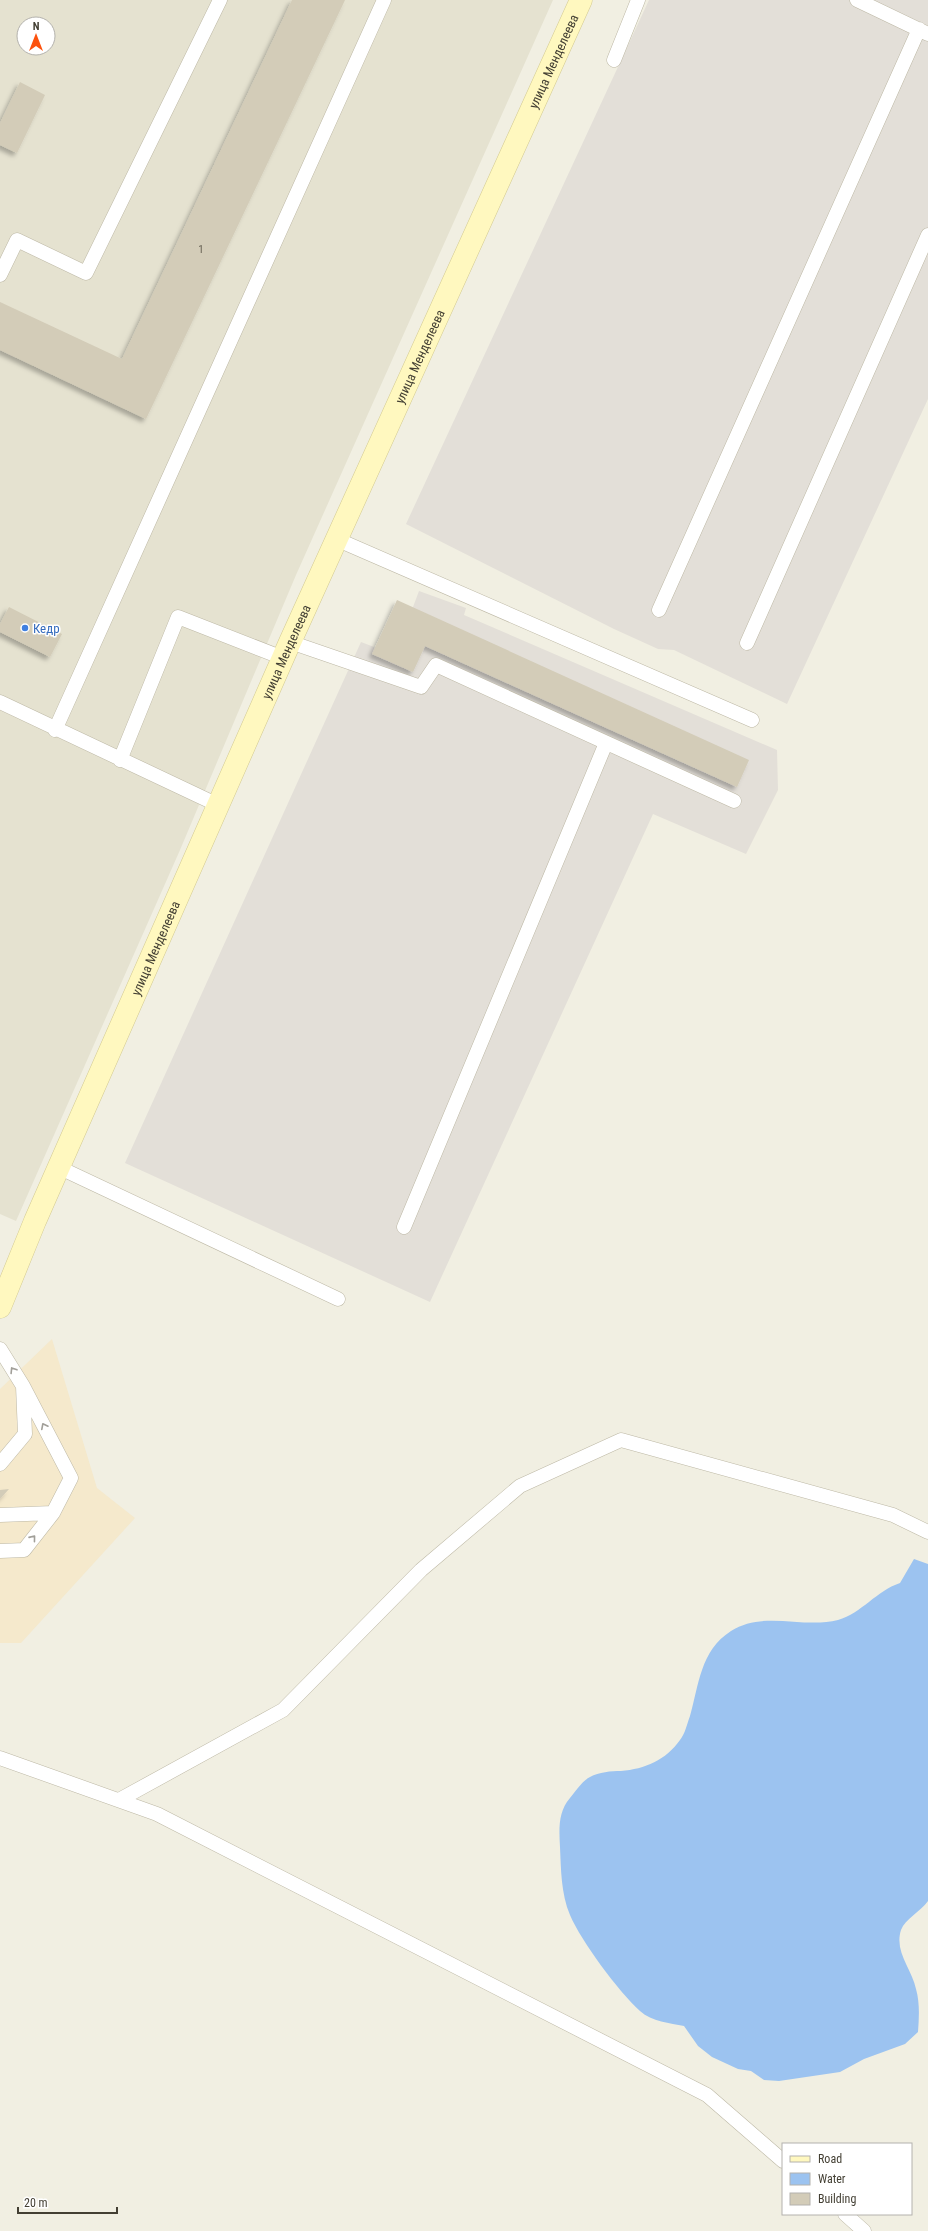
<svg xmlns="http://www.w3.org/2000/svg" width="928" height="2231" font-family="'Roboto Condensed',sans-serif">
  <defs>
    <filter id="shadow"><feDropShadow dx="-3.5" dy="3.5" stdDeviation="2" flood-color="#0004"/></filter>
  </defs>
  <rect width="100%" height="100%" fill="#f1efe2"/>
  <!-- residential -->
  <path fill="#e5e2d0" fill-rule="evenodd" d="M0,0H553L296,575L180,850L16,1221L0,1214ZM24,24H48V48H24Z"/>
  <!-- commercial -->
  <path fill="#f5e9cc" d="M52,1339L97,1488L135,1518L21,1643H0V1389Z"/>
  <!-- industrial -->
  <path fill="#e3dfd8" d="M649,0H928V399L787,704L674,650L658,649L614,629L406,524Z
    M419,591L466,608L464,615L777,750L778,790L746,854L653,814L430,1302L125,1163L361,642L395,655Z"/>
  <!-- water -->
  <path fill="#9cc3f0" d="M914,1559L928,1564V1901C921,1911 905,1919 901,1930C894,1952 912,1969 916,1989C920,2003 919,2018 918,2032L905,2044L864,2059L840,2072L779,2081L764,2080L751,2071L738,2069L712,2057L698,2046L684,2026C670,2023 652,2022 640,2011C619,1992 581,1941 570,1915C561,1894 561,1869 560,1847C559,1829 558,1812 570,1798C575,1792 582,1781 590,1777C599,1772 611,1771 621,1771C645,1769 666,1760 680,1740C685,1734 687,1724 690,1716C699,1685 700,1651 731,1631C764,1610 803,1629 838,1620C862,1613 876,1591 900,1583Z"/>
  <!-- building -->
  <path fill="#d3ccb8" filter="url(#shadow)" d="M292,0H345L146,419L0,350V302L122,359Z
    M20,82L45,95L17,153L0,145V123Z
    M397,600L749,760L737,787L425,646L413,672L372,654Z
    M9,607L62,634L50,657L0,632V624Z
    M9,1489L0,1499V1490Z"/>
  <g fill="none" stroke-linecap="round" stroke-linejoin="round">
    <!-- lane casing -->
    <g stroke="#bdb8a5" stroke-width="15">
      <path id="lane" d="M857,0L928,34
        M614,60L638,0
        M0,275L17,240L86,273L220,0
        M336,539L752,720
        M659,610L919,29
        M290,642L421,687L436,665L734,801
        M747,643L928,235
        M0,702L218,805
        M55,730L384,0
        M120,760L178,617L283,658
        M58,1167L338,1299
        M404,1227L606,743
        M0,1349L23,1386L25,1434L0,1464
        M0,1515L53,1513
        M0,1551L24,1550L53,1513L71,1478L23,1386
        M0,1758L157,1814L707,2095L783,2161
        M119,1800L283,1710L421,1570L520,1486L621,1440L893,1515L928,1532
        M845,2214L864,2231"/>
    </g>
    <!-- secondary casing -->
    <g stroke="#d3ca91" stroke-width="23">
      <g id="secondary">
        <path id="s1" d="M0,1307L35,1221L290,642L581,0"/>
      </g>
    </g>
    <!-- lane -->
    <use href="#lane" stroke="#fff" stroke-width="14"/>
    <!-- secondary -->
    <use href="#secondary" stroke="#fff8bf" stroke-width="22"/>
  </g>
  <!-- one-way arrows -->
  <defs><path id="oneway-chevron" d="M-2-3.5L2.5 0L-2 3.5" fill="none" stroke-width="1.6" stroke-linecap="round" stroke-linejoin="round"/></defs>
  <g stroke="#a19f99">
    <use href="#oneway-chevron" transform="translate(13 1370) rotate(-122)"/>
    <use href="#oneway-chevron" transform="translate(44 1426) rotate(-117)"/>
    <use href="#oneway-chevron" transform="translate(33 1538) rotate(-51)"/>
  </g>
  <!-- markers -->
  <circle fill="#3f7fe0" stroke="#fff" stroke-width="1.5" cx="25" cy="628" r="4"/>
  <g text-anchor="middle" stroke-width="3" stroke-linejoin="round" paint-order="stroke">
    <!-- number labels -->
    <g font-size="11" fill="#676254">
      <text x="201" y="253">1</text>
    </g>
    <!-- street labels -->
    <g font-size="13" fill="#433f33" stroke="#fff">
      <text dy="5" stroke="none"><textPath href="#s1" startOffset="1363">улица Менделеева</textPath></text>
      <text dy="5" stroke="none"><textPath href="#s1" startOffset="1039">улица Менделеева</textPath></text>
      <text dy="5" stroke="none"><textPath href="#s1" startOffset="715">улица Менделеева</textPath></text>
      <text dy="5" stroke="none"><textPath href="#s1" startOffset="391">улица Менделеева</textPath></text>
    </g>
    <!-- shop labels -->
    <g font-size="13" fill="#366cbe" stroke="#fff" text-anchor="start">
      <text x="33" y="633">Кедр</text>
    </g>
  </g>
  <!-- legend -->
  <rect x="782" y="2143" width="130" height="72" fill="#ffffff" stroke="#b4b2ad"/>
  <rect x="790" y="2156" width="20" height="6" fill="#fff8bf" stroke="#b4b2ad"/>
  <text x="818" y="2163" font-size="12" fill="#433f33">Road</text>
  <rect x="790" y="2173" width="20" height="12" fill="#9cc3f0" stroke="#b4b2ad"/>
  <text x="818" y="2183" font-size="12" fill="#433f33">Water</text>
  <rect x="790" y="2193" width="20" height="12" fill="#d3ccb8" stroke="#b4b2ad"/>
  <text x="818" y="2203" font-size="12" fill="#433f33">Building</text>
  <!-- north arrow -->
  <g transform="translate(36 36)"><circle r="19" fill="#ffffff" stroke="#b4b2ad"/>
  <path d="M0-3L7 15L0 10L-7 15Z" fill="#fc520e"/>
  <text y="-6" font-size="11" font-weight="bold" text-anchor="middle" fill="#433f33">N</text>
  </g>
  <!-- scale -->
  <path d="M18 2207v6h99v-6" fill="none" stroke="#433f33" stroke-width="2"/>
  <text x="24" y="2207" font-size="12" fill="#433f33" stroke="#ffffff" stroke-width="3" paint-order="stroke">20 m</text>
</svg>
